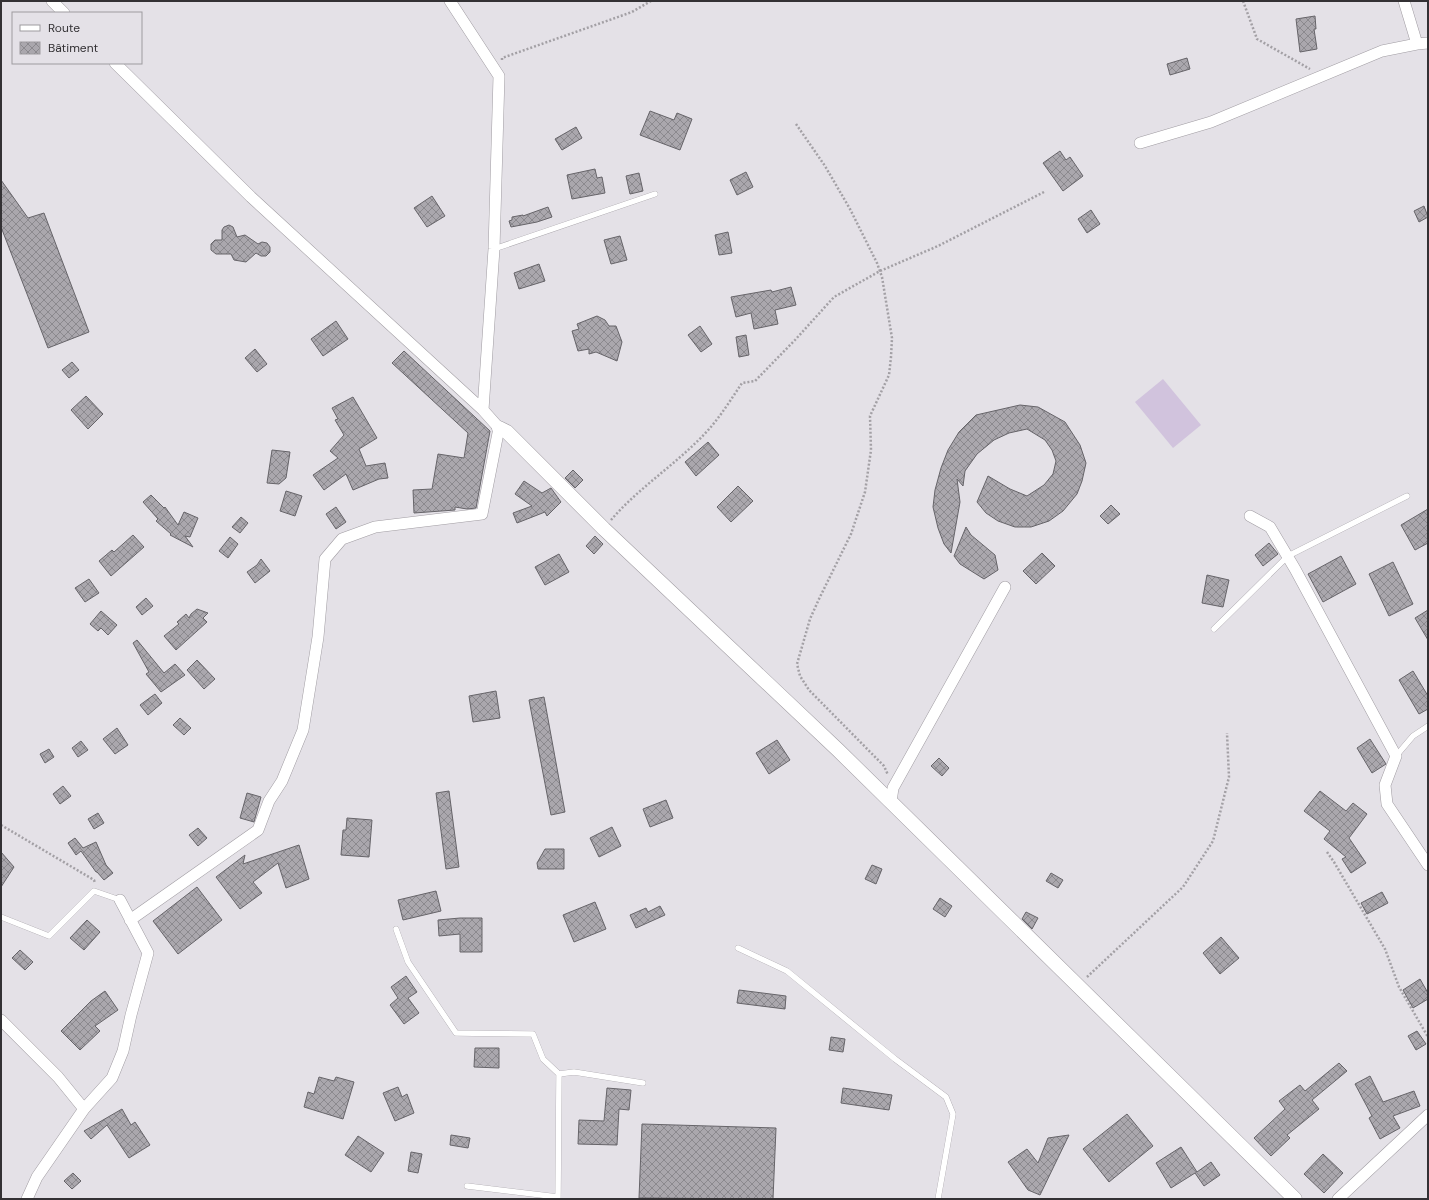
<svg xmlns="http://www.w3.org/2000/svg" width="1429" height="1200" font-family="'DM Sans',sans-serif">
  <defs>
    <pattern id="building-cross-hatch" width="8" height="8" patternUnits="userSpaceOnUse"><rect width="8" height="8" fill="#aaa7ad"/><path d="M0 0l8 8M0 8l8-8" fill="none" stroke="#8b898e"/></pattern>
  </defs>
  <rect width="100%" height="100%" fill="#e4e1e7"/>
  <!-- grass -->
  <path fill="#d1c3dd" d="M1163,379L1201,425L1173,448L1135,402Z"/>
  <!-- building -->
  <path fill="url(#building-cross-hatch)" stroke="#666469" d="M1315,16L1316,29H1314L1317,49L1300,52L1296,19Z
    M1187,58L1190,69L1170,75L1167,64Z
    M650,111L674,120L677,113L692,119L680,150L640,135Z
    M576,127L582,138L562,150L555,139Z
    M1060,151L1066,160L1070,157L1083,176L1063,191L1043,163Z
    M595,169L597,178L602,177L605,193L572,199L567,175Z
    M746,172L753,187L737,195L730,180Z
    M639,173L643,191L630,194L626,176Z
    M1,180L28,218L44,213L89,332L48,348L1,227Z
    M432,196L445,216L427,227L414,208Z
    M1424,206L1428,217L1419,222L1414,211Z
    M548,207L552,217L537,222L511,227L509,221L512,220V217L523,215V216Z
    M1091,210L1100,224L1087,233L1078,219Z
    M229,225L233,227L237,237L245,235L258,244L262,242L267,243L270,247V252L266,256H261L256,253L246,262L234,260L231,254H216L211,250V244L215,240H222V230L224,227Z
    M728,232L732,253L719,255L715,235Z
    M620,236L627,260L611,264L604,240Z
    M539,264L545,281L519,289L514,273Z
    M791,287L796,305L775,310L778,324L754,329L751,313L736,317L731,297L771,290L772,292Z
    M597,316L605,320L609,326H616L622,342L617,361L596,352L589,354V349L578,351L572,331L579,329L577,324Z
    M336,321L348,339L323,356L311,339Z
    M700,326L712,344L701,352L688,335Z
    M746,335L749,355L739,357L736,337Z
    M255,349L267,364L257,372L245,358Z
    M404,351L490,431L476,508L467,509L455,507V510L414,513L413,490L432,489L438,454L464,458L468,433L392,363Z
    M72,362L79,370L69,378L62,370Z
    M86,396L103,414L88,429L71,410Z
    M353,397L377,438L359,449L366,466L385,463L388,478L379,479L353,490L346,474L324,490L313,475L338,458L330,451L344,435L335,420L338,419L332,408Z
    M1020,405L1038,407L1065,422L1080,445L1086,463L1082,481L1077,494L1063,511L1049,521L1031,527H1015L998,521L986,513L977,502L988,476L1010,489L1027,496L1044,485L1053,474L1056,461L1052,450L1045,440L1027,429L1009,433L994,440L977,454L965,471L963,486L957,479L960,502L951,553L944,544L938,528L933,507L935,490L941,468L948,450L959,432L976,415Z
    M708,442L719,455L696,476L685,462Z
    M272,450L290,452L286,478L279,484L267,483Z
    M573,470L583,480L575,488L565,478Z
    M524,481L542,493L551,488L561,502L547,516L545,512L517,523L513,513L532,506L515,494Z
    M738,486L753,501L731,522L717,507Z
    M286,491L302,496L295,516L280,511Z
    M151,495L164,508L165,507L178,525L184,512L198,518L190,537L185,536L193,547L170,535L171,534L156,521L158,519L143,502Z
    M1111,505L1120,514L1108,524L1100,516Z
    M336,507L346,522L336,529L326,514Z
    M1428,509V543L1415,550L1401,525Z
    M241,517L248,523L240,533L232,527Z
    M966,527L971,535L995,555L998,570L984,579L960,564L954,556Z
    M133,535L144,547L111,576L99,561L112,550L114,552Z
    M595,536L603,544L594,554L586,546Z
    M230,537L238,544L228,558L219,551Z
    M1269,543L1278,554L1263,566L1255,555Z
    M1042,553L1055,566L1036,584L1023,571Z
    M559,554L569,572L545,585L535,567Z
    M1341,556L1356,584L1323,602L1308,574Z
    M261,559L270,571L255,583L247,572L257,565Z
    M1393,562L1413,604L1389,616L1369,574Z
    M1207,575L1229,580L1223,607L1202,603Z
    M89,579L99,593L85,602L75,588Z
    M146,598L153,606L142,615L136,607Z
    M197,609L208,613L203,618L207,622L176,650L164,636L179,624L177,622L186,614L189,618L191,614Z
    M1428,610V640L1415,618Z
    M101,611L117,625L108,635L101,628L98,631L90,624Z
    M137,640L164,673L175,664L185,675L161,692L146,674L149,672L133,643Z
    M197,660L215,679L204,689L187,670Z
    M1413,671L1428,696V709L1419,714L1399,680Z
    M496,691L500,718L473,722L469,696Z
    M155,694L162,703L148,715L140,705Z
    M544,697L565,812L551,815L529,700Z
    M180,718L191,728L184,735L173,725Z
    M117,728L128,745L115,754L103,739Z
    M1370,739L1386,764L1372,773L1357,748Z
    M777,740L790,760L769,774L756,753Z
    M81,741L88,750L78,757L72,748Z
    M49,749L54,757L45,763L40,754Z
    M939,758L949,768L942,776L931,766Z
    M63,786L71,796L60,804L53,794Z
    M449,791L459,867L446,869L436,793Z
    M1320,791L1346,811L1353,803L1367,814L1349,838L1366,863L1351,873L1342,859L1346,857L1324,839L1330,831L1304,811Z
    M247,793L261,797L254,822L240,818Z
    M666,800L673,818L650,827L643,809Z
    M98,813L104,823L94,829L88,819Z
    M347,818L372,820L369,857L341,855L343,830H346Z
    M612,827L621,846L599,857L590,838Z
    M198,828L207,838L198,846L189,835Z
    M75,838L83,848L96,842L106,865L113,873L104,880L97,872H96L81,851L76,855L68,843Z
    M299,845L309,879L286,888L278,863L253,882L262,893L240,909L216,877L245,855L243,864Z
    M545,849H564V869H538L537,863Z
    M1,852L14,867L1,887Z
    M872,865L882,869L876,884L865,879Z
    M1051,873L1063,880L1058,888L1046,881Z
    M197,887L222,920L178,954L153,921Z
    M436,891L441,911L403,920L398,900Z
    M1382,892L1388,903L1367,914L1361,903Z
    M940,898L952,906L945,917L933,909Z
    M595,902L606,929L574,942L563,915Z
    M660,906L665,915L636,928L630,915L646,908L648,912Z
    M1026,912L1038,918L1032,929L1022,919Z
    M460,918H482V952H460V934L439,936L438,920Z
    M87,920L100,932L84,950L70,938Z
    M1221,937L1239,958L1220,974L1203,953Z
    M20,950L33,962L25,970L12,958Z
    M406,976L417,992L408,998L419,1013L404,1024L390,1005L398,998L391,987Z
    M1420,979L1428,993V999L1413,1008L1403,990Z
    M739,990L786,996L785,1009L737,1003Z
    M105,991L118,1010L95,1026L100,1031L80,1050L61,1031L91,1001Z
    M1417,1031L1426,1044L1416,1050L1408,1036Z
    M831,1037L845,1039L843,1052L829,1050Z
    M475,1048H499V1068L474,1067Z
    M1339,1063L1347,1071L1312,1100L1319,1109L1287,1135L1290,1138L1271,1156L1254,1138L1285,1109L1279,1101L1300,1085L1305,1091Z
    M1370,1076L1383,1102L1414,1091L1420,1106L1393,1116L1400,1128L1380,1139L1369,1118L1372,1116L1355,1084Z
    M319,1077L334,1081L336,1077L354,1082L343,1119L304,1107L308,1092L314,1094Z
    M398,1087L402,1097L407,1094L414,1113L395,1121L383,1093Z
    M607,1088L631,1090L629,1110L619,1109L617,1145L578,1144L579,1120L604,1121Z
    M843,1088L892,1095L889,1110L841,1103Z
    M122,1109L131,1125L135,1122L150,1145L129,1158L107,1125L91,1139L84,1131Z
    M1127,1114L1153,1146L1109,1182L1083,1149Z
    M642,1124L776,1128L773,1199L639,1198Z
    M451,1135L470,1138L468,1148L450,1145Z
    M1069,1135L1040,1195L1028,1190L1008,1162L1027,1149L1038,1163L1048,1138Z
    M358,1136L384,1153L371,1172L345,1155Z
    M1181,1147L1197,1172L1211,1162L1220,1175L1204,1186L1195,1173L1171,1188L1156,1163Z
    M411,1152L422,1154L418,1173L408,1171Z
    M1323,1154L1343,1173L1324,1193L1304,1174Z
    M73,1173L81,1181L72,1189L64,1181Z"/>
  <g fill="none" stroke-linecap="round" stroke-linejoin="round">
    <!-- service casing -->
    <g stroke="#a09ca2" stroke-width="6">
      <path id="service" d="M494,249L655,194
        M1214,629L1288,556L1407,496
        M1396,756L1413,736L1428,726
        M1,917L49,936L94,891L120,900
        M396,929L408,962L456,1033L533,1034L543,1059L559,1074L558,1199
        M738,948L787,971L895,1059L946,1097L953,1114L938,1199
        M559,1074L574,1072L643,1083
        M467,1186L558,1197"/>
    </g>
    <!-- minor casing -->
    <g stroke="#a09ca2" stroke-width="12">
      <path id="minor" d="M52,1L64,13
        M450,1L499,76L494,249L483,410
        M1404,1L1417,44
        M115,63L251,197L483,410L499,428L482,514L375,527L342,539L325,559L318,637L303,730L282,781L269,801L258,830L130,920
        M1140,143L1211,122L1382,51L1417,44L1428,43
        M1250,516L1270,527L1295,569L1396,756L1385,785L1387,804L1428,865
        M891,802L893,788L1005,587
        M1,1020L58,1077L84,1109
        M27,1199L37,1177L84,1109L112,1078L123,1051L131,1015L148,953L120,900
        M1338,1199L1428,1115"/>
    </g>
    <!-- tertiary casing -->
    <g stroke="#a09ca2" stroke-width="15">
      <path id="tertiary" d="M499,428L507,432L604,529L838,750L1295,1199"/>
    </g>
    <!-- path -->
    <path stroke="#a3a0a5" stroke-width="2.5" stroke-dasharray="2 2" stroke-linecap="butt" d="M1243,1L1257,39L1310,69
      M502,60V58L632,12L651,1
      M796,124L825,166L850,209L877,263L882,277L892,338L891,357L889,375L870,416L871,450L865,492L851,534L819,599L810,619L797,664L800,676L809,690L884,766L888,775
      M611,520C640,486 680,462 710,428C722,414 732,398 742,383L755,381L795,340L834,297L880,271L938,246L1044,192
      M1,825L94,880L95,883
      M1327,852L1334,862L1385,949L1399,987L1428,1037
      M1087,977L1183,887L1213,841L1229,777L1227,733"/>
    <!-- service -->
    <use href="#service" stroke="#fff" stroke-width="5.5"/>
    <!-- minor -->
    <use href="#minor" stroke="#fff" stroke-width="11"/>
    <!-- tertiary -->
    <use href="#tertiary" stroke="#fff" stroke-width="14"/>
  </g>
  <!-- border -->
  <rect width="1429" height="1200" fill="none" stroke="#333134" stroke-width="4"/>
  <!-- legend -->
  <rect x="12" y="12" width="130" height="52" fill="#e4e1e7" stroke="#9d9b9f"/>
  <rect x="20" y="25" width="20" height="6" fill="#ffffff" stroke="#9d9b9f"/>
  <text x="48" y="32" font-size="12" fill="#333134">Route</text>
  <rect x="20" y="42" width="20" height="12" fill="url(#building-cross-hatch)" stroke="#9d9b9f"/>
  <text x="48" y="52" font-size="12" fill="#333134">Bâtiment</text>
</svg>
